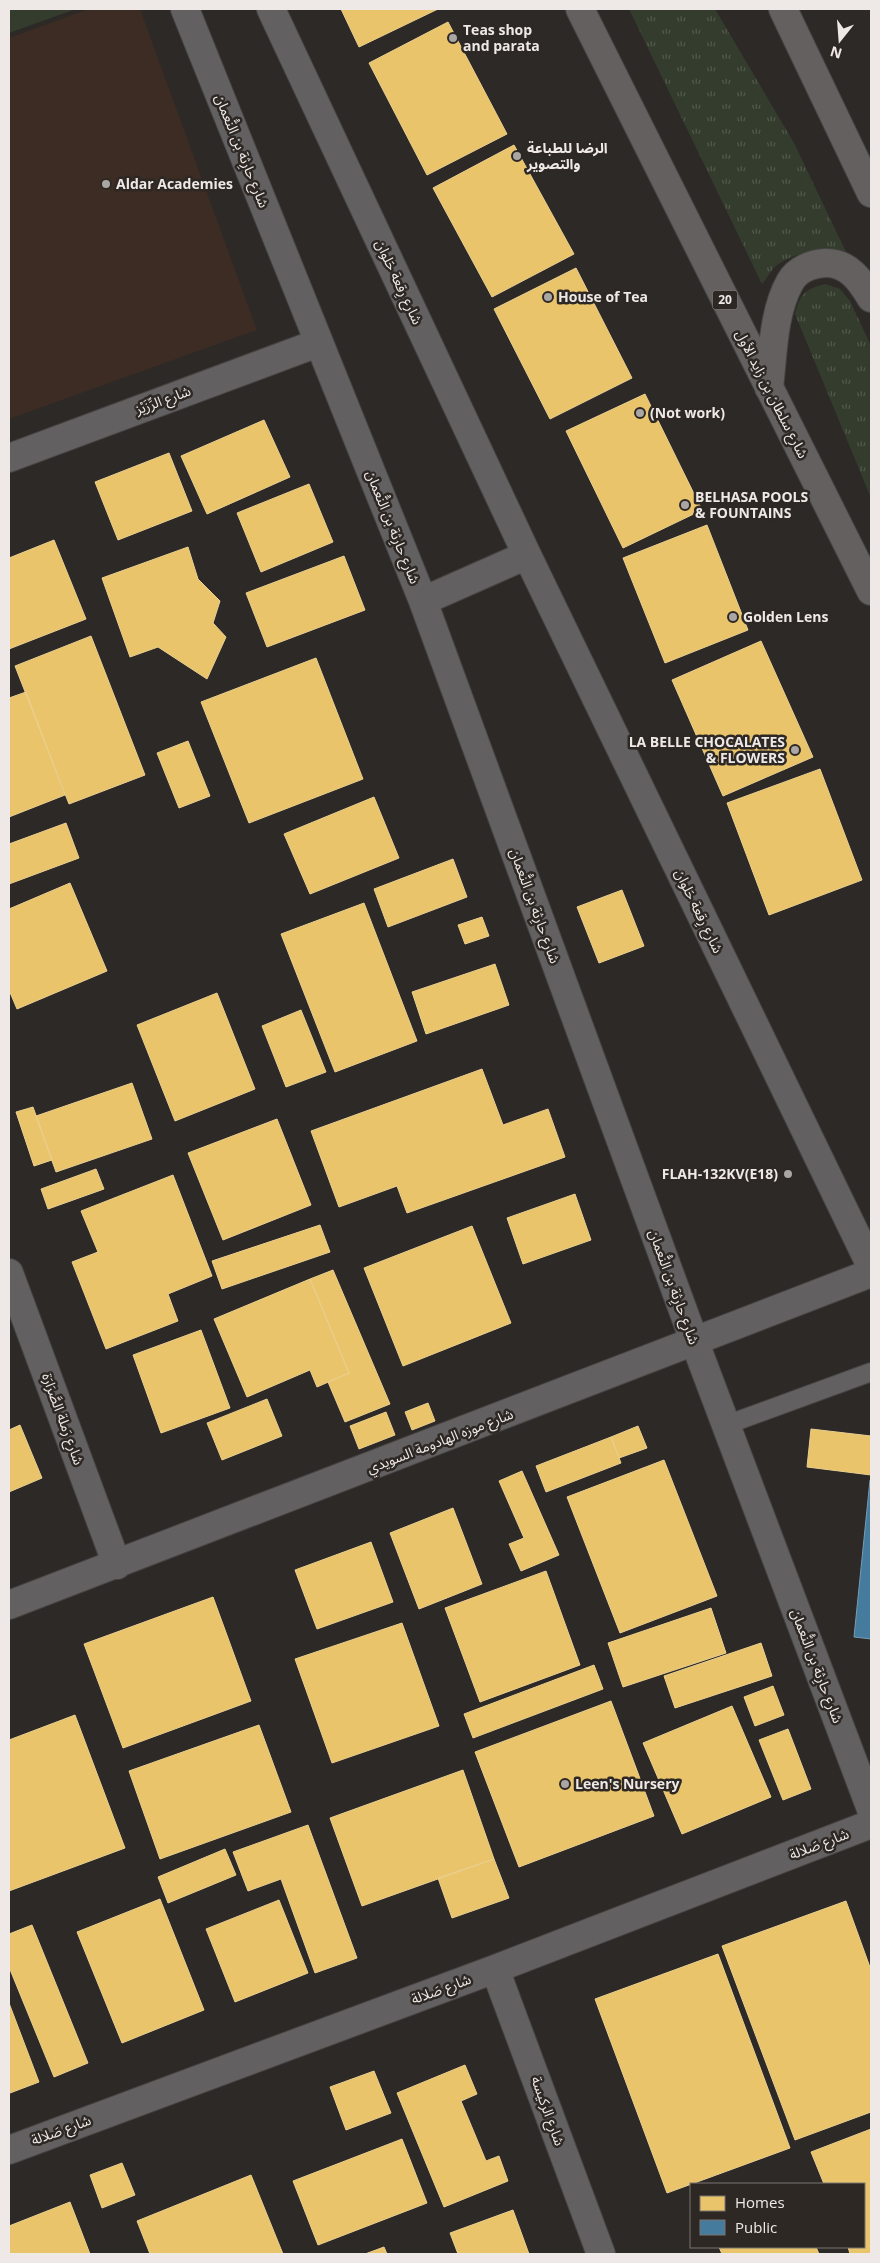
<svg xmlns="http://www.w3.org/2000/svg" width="880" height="2263" font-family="'Open Sans','Noto Sans Arabic',sans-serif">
  <defs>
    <pattern id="grass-tufts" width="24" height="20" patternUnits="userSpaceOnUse" patternTransform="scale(1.25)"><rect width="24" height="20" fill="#343d2d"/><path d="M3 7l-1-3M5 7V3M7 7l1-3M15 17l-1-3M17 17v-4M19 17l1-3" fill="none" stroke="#52594b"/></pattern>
  </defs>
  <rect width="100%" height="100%" fill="#2c2927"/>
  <!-- education -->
  <path fill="#3c2c24" d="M89,9H140L257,330L9,419V38Z"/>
  <!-- grass -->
  <path fill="url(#grass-tufts)" d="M629,9H715L794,143L846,252C822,249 798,250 777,265C771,269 767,279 762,284Z
    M825,284L840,289L850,301L871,346V498L795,314C800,294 805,289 825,284Z"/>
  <!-- garden -->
  <path fill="#343d2d" d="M9,9H76L9,33Z"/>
  <!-- homes -->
  <path fill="#e9c46a" stroke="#eacf90" d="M341,9H438L359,47Z
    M448,22L507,134L427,175L369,63Z
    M514,145L574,254L492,297L433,188Z
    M576,268L632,378L550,419L494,309Z
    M645,394L702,510L623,548L566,431Z
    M264,420L290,477L207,514L181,456Z
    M169,453L192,511L118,540L95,482Z
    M309,484L333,542L261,572L237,513Z
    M707,525L748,630L665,663L623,558Z
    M54,540L86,619L9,649V558Z
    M188,547L198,579L220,601L213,623L226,637L207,679L158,647L130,657L102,578Z
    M344,556L365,610L267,647L246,593Z
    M91,636L145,775L69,804L15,666Z
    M761,641L813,757L723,796L672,680Z
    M316,658L363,779L249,823L201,702Z
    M26,692L65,795L9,817V698Z
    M188,741L210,796L179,808L157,753Z
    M820,769L862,880L769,915L727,803Z
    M374,797L399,858L310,894L284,834Z
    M66,823L79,858L9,884V844Z
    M453,859L467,897L388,927L374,889Z
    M70,883L107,971L17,1009L9,990V909Z
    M622,890L644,946L599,963L577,907Z
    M364,903L417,1041L335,1072L281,934Z
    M482,917L489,936L465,944L458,925Z
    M495,964L509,1005L426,1034L412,992Z
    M217,993L255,1089L175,1121L137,1025Z
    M301,1010L326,1072L286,1087L262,1026Z
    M482,1069L503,1125L548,1109L565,1157L407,1213L397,1186L339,1207L311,1131Z
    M132,1083L152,1139L56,1172L36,1116Z
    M33,1107L52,1160L34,1166L16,1112Z
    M277,1119L311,1205L223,1240L188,1153Z
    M96,1169L104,1189L48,1209L41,1189Z
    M173,1175L212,1276L168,1294L178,1321L106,1349L72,1262L98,1252L81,1211Z
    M575,1194L591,1240L523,1264L507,1218Z
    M320,1225L330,1252L222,1289L212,1261Z
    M472,1226L511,1323L403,1366L364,1268Z
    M333,1270L390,1404L345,1422L328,1382L349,1373L310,1279Z
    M310,1279L349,1373L317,1387L310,1370L247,1397L214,1319Z
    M201,1330L230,1408L161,1433L133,1355Z
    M267,1399L282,1436L222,1460L207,1423Z
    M428,1403L435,1421L412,1430L405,1412Z
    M386,1412L395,1435L359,1449L350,1426Z
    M20,1425L42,1478L9,1492V1430Z
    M638,1426L647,1448L619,1458L611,1437Z
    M811,1429L871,1436V1475L807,1467Z
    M611,1437L621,1463L546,1492L536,1466Z
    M664,1460L717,1596L620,1633L567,1497Z
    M522,1471L559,1555L521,1571L509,1544L524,1538L499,1481Z
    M453,1508L482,1584L419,1609L390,1533Z
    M371,1542L393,1602L317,1629L295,1570Z
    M546,1571L580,1665L480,1702L445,1608Z
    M213,1597L251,1701L123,1748L84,1644Z
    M711,1608L726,1653L623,1687L608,1643Z
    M402,1623L439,1726L332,1763L295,1659Z
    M761,1643L772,1676L675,1708L664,1676Z
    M594,1665L603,1689L473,1738L464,1714Z
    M773,1686L784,1715L755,1726L744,1697Z
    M611,1701L654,1816L519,1867L475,1752Z
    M732,1706L771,1797L682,1834L643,1743Z
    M75,1715L125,1848L9,1891V1740Z
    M259,1725L291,1812L160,1859L129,1771Z
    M788,1729L811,1789L783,1800L759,1740Z
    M463,1770L494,1859L362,1906L330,1818Z
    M308,1825L357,1958L315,1973L281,1879L248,1891L233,1852Z
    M225,1849L236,1875L168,1903L158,1877Z
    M494,1859L509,1898L452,1918L438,1878Z
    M160,1899L204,2010L122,2043L77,1932Z
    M279,1900L308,1973L235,2002L206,1929Z
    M846,1901L871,1970V2112L795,2140L722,1946Z
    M32,1925L88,2063L54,2077L9,1967V1934Z
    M718,1954L790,2148L667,2193L595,1999Z
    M9,2003L39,2082L10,2093L9,2090Z
    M465,2065L477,2094L461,2101L486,2161L499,2156L508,2181L444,2207L397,2093Z
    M374,2071L391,2113L346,2130L330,2087Z
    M871,2129V2254H850L848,2247H864V2184H824L811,2152Z
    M402,2139L427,2203L318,2245L293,2181Z
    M122,2163L135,2195L102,2208L90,2175Z
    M251,2175L283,2254H150L137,2221Z
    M70,2202L90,2254H9V2226Z
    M513,2210L529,2254H458L450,2233Z
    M384,2247L387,2254H365Z
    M719,2247H816L819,2254H722Z"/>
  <!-- public -->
  <path fill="#457b9d" stroke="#789cb3" d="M870,1480H871V1639L854,1637Z"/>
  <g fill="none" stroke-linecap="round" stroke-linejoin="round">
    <!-- service casing -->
    <g stroke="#464443" stroke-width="20">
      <path id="service" d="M726,1425L871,1372"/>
    </g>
    <!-- minor casing -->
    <g stroke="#464443" stroke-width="30">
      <path id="minor" d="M185,9L423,601L695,1343L871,1809
        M271,9L527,555L871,1266
        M9,458L318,343
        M423,601L527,555
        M9,1273L117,1565
        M9,1605L871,1273
        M495,1969L601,2254
        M9,2150L495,1969L871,1824"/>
    </g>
    <!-- primary casing -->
    <g stroke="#464443" stroke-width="30">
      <path id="primary" d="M580,9L871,591
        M783,9L871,193
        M769,388C773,354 773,312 790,282C797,269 812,264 825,263C848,262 861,281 871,298"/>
    </g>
    <!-- service -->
    <use href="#service" stroke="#626060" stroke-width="18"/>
    <!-- minor -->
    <use href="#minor" stroke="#626060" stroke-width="28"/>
    <!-- primary -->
    <use href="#primary" stroke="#63605f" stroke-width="28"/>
  </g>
  <!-- markers -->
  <g fill="#aaa6a4" stroke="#2e2825" stroke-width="2">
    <circle cx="453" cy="38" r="5"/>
    <circle cx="517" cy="156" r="5"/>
    <circle cx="106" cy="184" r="5"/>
    <circle cx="548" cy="297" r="5"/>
    <circle cx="640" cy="413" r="5"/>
    <circle cx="685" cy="505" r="5"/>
    <circle cx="733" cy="617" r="5"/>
    <circle cx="795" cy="750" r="5"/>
    <circle cx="788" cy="1174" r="5"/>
    <circle cx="565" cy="1784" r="5"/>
  </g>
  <g text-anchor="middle" stroke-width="5" stroke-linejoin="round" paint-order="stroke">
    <!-- shield labels -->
    <rect fill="#2e2825" stroke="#b4afad" stroke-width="1" x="712.5" y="290.5" width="25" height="19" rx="4"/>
    <g font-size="12" font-weight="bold" fill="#eee9e7">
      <text x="725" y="304">20</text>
    </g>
    <!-- poi labels -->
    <g font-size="14" font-weight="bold" fill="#eee9e7" stroke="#2e2825" text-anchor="start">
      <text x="463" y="35">Teas shop<tspan x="463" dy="16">and parata</tspan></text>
      <text x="527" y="153">الرضا للطباعة<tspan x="527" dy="16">والتصوير</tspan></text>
      <text x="116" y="189">Aldar Academies</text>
      <text x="558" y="302">House of Tea</text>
      <text x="650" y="418">(Not work)</text>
      <text x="695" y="502">BELHASA POOLS<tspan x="695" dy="16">&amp; FOUNTAINS</tspan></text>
      <text x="743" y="622">Golden Lens</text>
      <text x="785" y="747" text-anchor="end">LA BELLE CHOCALATES<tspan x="785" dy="16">&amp; FLOWERS</tspan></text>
      <text x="778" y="1179" text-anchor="end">FLAH-132KV(E18)</text>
      <text x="575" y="1789">Leen's Nursery</text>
    </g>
    <!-- street labels -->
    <g font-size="14" fill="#eee9e7" stroke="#2e2825">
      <text transform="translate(242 151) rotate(68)" y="5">شارع حارِثة بن النُّعمان</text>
      <text transform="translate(399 282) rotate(65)" y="5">شارع رِقعة حَلوان</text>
      <text transform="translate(772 394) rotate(63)" y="5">شارع سلطان بن زايد الأول</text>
      <text transform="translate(163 400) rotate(-20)" y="5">شارع الرِّزَيْز</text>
      <text transform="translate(393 527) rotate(68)" y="5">شارع حارِثة بن النُّعمان</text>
      <text transform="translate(535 906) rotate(70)" y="5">شارع حارِثة بن النُّعمان</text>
      <text transform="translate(699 911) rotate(64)" y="5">شارع رِقعة حَلوان</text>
      <text transform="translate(674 1287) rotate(70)" y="5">شارع حارِثة بن النُّعمان</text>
      <text transform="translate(63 1419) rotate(70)" y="5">شارع رَملة الصَّرَارَة</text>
      <text transform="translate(440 1441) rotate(-21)" y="5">شارع موزه الهادومة السويدي</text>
      <text transform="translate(817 1666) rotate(69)" y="5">شارع حارِثة بن النُّعمان</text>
      <text transform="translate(819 1844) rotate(-21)" y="5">شارع صَلالة</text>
      <text transform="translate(441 1989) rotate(-20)" y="5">شارع صَلالة</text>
      <text transform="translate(548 2111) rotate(70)" y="5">شارع الركيسة</text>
      <text transform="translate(61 2130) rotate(-20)" y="5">شارع صَلالة</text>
    </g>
  </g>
  <!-- border -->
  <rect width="880" height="2263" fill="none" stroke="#eee9e7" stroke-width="20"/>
  <!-- legend -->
  <rect x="690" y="2183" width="175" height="65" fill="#2e2825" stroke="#7b7573"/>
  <rect x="700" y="2196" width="25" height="15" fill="#e9c46a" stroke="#7b7573"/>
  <text x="735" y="2208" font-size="15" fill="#eee9e7">Homes</text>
  <rect x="700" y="2220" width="25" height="15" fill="#457b9d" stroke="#7b7573"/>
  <text x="735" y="2233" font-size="15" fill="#eee9e7">Public</text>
  <!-- north arrow -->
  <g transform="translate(840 40) rotate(197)" stroke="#2e2825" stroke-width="4" paint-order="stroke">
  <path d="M0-4L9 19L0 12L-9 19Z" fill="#eee9e7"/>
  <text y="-8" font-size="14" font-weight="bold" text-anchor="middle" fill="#eee9e7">N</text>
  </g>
</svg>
